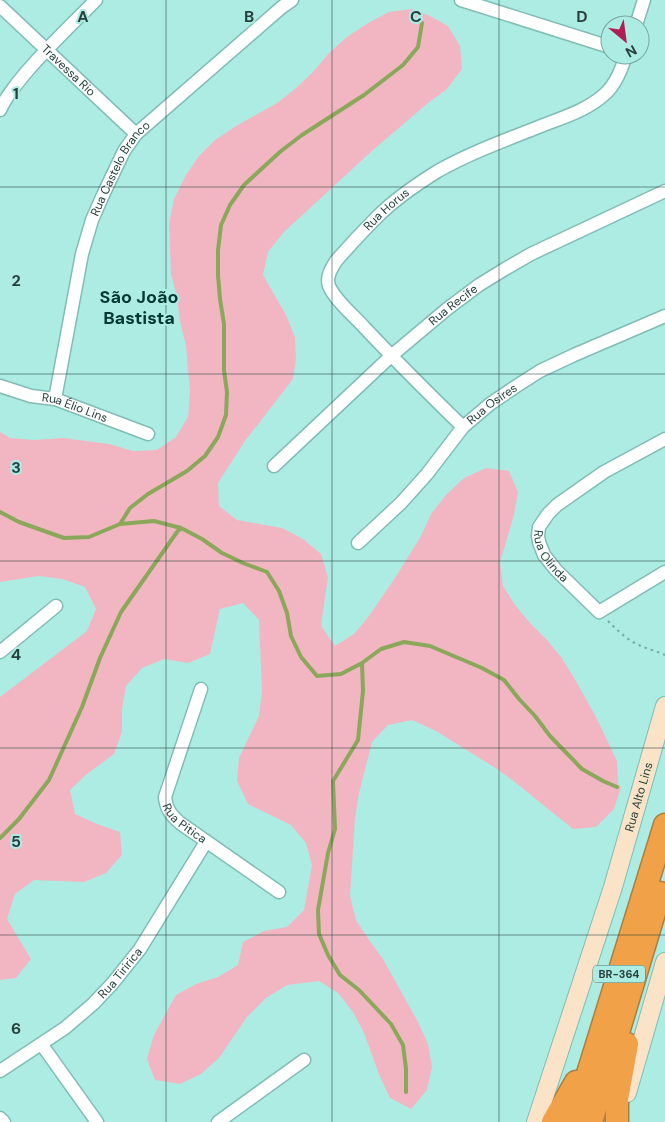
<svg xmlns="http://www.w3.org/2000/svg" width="665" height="1122" font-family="'DM Sans',sans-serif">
  <rect width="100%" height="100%" fill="#adece3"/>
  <!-- green -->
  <path fill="#f2b6c2" d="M412,9L428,15L448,26L460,46L462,69L447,89L428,103L373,150L284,232L268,252L263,275L286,315L295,337L296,359L293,379L245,441L218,483L219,506L237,520L282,528L303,539L321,554L328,577L321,626L335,646L354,634L369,616L395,578L421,536L431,514L446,495L464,478L486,468L509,471L518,492L514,515L500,562L503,586L515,605L530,623L546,639L561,657L573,676L596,717L617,761L618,784L621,787L614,809L596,827L573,829L516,783L497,769L436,731L412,720L388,725L372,742L359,793L355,818L350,896L356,920L369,940L383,959L418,1022L428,1044L432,1067L427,1090L411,1109L390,1098L380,1077L364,1033L353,1012L338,993L319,981L287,985L266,998L247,1017L219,1058L201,1074L180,1084L155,1080L147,1059L154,1035L176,995L196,984L218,977L238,965L243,942L264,931L287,927L304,910L312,865L306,843L291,825L248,804L237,781L239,758L259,716L262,691L259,620L243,603L220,609L210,654L188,663L164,659L142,668L126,686L122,709V732L114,754L87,774L70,790L75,814L97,824L120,832L122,855L106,873L84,882L34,880L15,894L7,919L31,959L16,978L0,980V697L87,631L96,609L85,587L62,579L38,576L0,582V432L10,438L34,440L63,438L109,444L133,451L157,450L176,437L188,417L190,391L186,346L180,321L177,297L171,274L169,224L174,199L186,175L199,156L215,140L236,126L277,103L295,89L313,72L330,52L347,37L368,23L389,12Z"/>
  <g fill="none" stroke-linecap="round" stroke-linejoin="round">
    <!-- stream -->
    <path stroke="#8ba85a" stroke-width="4" d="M0,512L19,522L64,538L89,537L120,524L154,521L181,528L202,539L222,553L243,563L267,572L279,591L287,613L291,636L301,657L317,676L341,674L362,663L381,649L404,642L430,646L482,668L504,680L519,699L535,716L550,736L582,769L603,781L617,787
      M120,524L130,508L148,494L187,471L205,456L218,437L226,415L227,392L224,370V324L220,299L218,275V250L221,225L230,205L244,185L281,151L302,135L364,95L403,65L418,47L422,23
      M362,663L363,691L358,740L333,781L335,829L328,853L318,910L319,934L328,955L340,975L359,990L391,1024L403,1045L406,1069V1092
      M0,838L19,819L49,780L82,707L100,658L121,612L177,532L181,528"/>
    <!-- street casing -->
    <g stroke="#80bdb5" stroke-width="15">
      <g id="street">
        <path d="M461,0L610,47"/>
        <path id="s1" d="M0,6L136,134"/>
        <path d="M636,25L644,0"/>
        <path d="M0,110C7,95 18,82 29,69C50,45 73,23 96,0"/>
        <path id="s2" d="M0,386L31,396L55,399L148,434"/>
        <path id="s3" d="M55,399L82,254L92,220L103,195L124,151L136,134L282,7L292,0"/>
        <path id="s4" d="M463,427C429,394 396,361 364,327C353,315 335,300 329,286C326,277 331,269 336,261C349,246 363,231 377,217C395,199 417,184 438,171C470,153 503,141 536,128C560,118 588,111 607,92C617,82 622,68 626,55"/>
        <path id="s5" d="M665,439L604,472L557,505L548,514L539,527L538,536L539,542L544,555L556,570L599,612L665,572"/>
        <path id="s6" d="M274,466L391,356L447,309L479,285L505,269L531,254L665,191"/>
        <path id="s7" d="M358,543L401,503L427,474L463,427L490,404L515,387L540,371L574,355L665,316"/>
        <path d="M0,652L56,606"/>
        <path id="s8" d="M201,689L165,797C166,809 171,815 180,823L279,892"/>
        <path d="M42,1045L97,1122"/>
        <path id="s9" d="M0,1071L65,1028L93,1004L112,984L140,949L206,842"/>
        <path d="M0,1118L4,1122"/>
        <path d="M218,1122L304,1060"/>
      </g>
    </g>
    <!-- secondary casing -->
    <g stroke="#80bdb5" stroke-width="20">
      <g id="secondary">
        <path d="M627,1093L665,962"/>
        <path id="s10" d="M536,1122L613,887L665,706"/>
      </g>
    </g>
    <!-- highway casing -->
    <g stroke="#aa7f44" stroke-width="25">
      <path id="highway" d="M553,1122L576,1082
        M573,1122L665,825
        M591,1122L660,893
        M617,1122V1099L627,1044"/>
    </g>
    <!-- path -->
    <path stroke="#78a9a2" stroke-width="2" stroke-dasharray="2.5 4" stroke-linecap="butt" d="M608,621C617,630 627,640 639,645C647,649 657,651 665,655"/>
    <!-- street -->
    <use href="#street" stroke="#fff" stroke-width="12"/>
    <!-- secondary -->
    <use href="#secondary" stroke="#fbe3c8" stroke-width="18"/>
    <!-- highway -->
    <use href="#highway" stroke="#f1a147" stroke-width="22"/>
  </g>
  <!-- grid -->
  <path fill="none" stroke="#26403d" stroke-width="1" stroke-opacity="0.55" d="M166,0V1122M332,0V1122M499,0V1122M0,187H665M0,374H665M0,561H665M0,748H665M0,935H665"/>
  <g text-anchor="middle" stroke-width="4" stroke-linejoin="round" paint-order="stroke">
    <!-- shield labels -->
    <rect fill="#adece3" stroke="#4e746f" stroke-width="1" x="593" y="965.5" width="52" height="17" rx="4"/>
    <g font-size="11" font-weight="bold" fill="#26403d">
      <text x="619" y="978">BR-364</text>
    </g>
    <!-- street labels -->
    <g font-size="12" fill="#26403d" stroke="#adece3">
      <text dy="4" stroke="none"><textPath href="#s1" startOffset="94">Travessa Rio</textPath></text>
      <text dy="4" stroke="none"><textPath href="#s3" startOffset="242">Rua Castelo Branco</textPath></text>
      <text dy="4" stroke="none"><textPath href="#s4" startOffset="294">Rua Horus</textPath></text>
      <text dy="4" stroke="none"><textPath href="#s6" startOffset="241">Rua Recife</textPath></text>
      <text dy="4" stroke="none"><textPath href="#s7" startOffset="194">Rua Osires</textPath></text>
      <text dy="4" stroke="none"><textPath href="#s2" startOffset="78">Rua Élio Lins</textPath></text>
      <text dy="4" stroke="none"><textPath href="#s5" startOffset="188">Rua Olinda</textPath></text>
      <text dy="4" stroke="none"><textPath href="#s10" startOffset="341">Rua Alto Lins</textPath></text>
      <text dy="4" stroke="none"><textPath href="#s8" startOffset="148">Rua Pitica</textPath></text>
      <text dy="4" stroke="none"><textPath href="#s9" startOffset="156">Rua Tiririca</textPath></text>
    </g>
    <!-- district labels -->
    <g font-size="18" font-weight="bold" fill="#033732" stroke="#adece3">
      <text x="139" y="303">São João<tspan x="139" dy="21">Bastista</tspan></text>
    </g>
  </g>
  <g font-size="16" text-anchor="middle" font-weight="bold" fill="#26403d" stroke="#adece3" stroke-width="4" stroke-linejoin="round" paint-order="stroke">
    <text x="83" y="22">A</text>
    <text x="249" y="22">B</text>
    <text x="416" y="22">C</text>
    <text x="582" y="22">D</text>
    <text x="16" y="99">1</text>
    <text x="16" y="286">2</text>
    <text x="16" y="473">3</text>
    <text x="16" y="660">4</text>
    <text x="16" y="847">5</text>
    <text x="16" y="1034">6</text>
  </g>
  <!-- north arrow -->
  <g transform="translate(625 40) rotate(151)"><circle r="24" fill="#adece3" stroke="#77a7a1"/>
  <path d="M0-4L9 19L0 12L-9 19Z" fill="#ae1d53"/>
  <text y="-8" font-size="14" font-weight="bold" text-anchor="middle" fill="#26403d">N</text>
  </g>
</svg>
